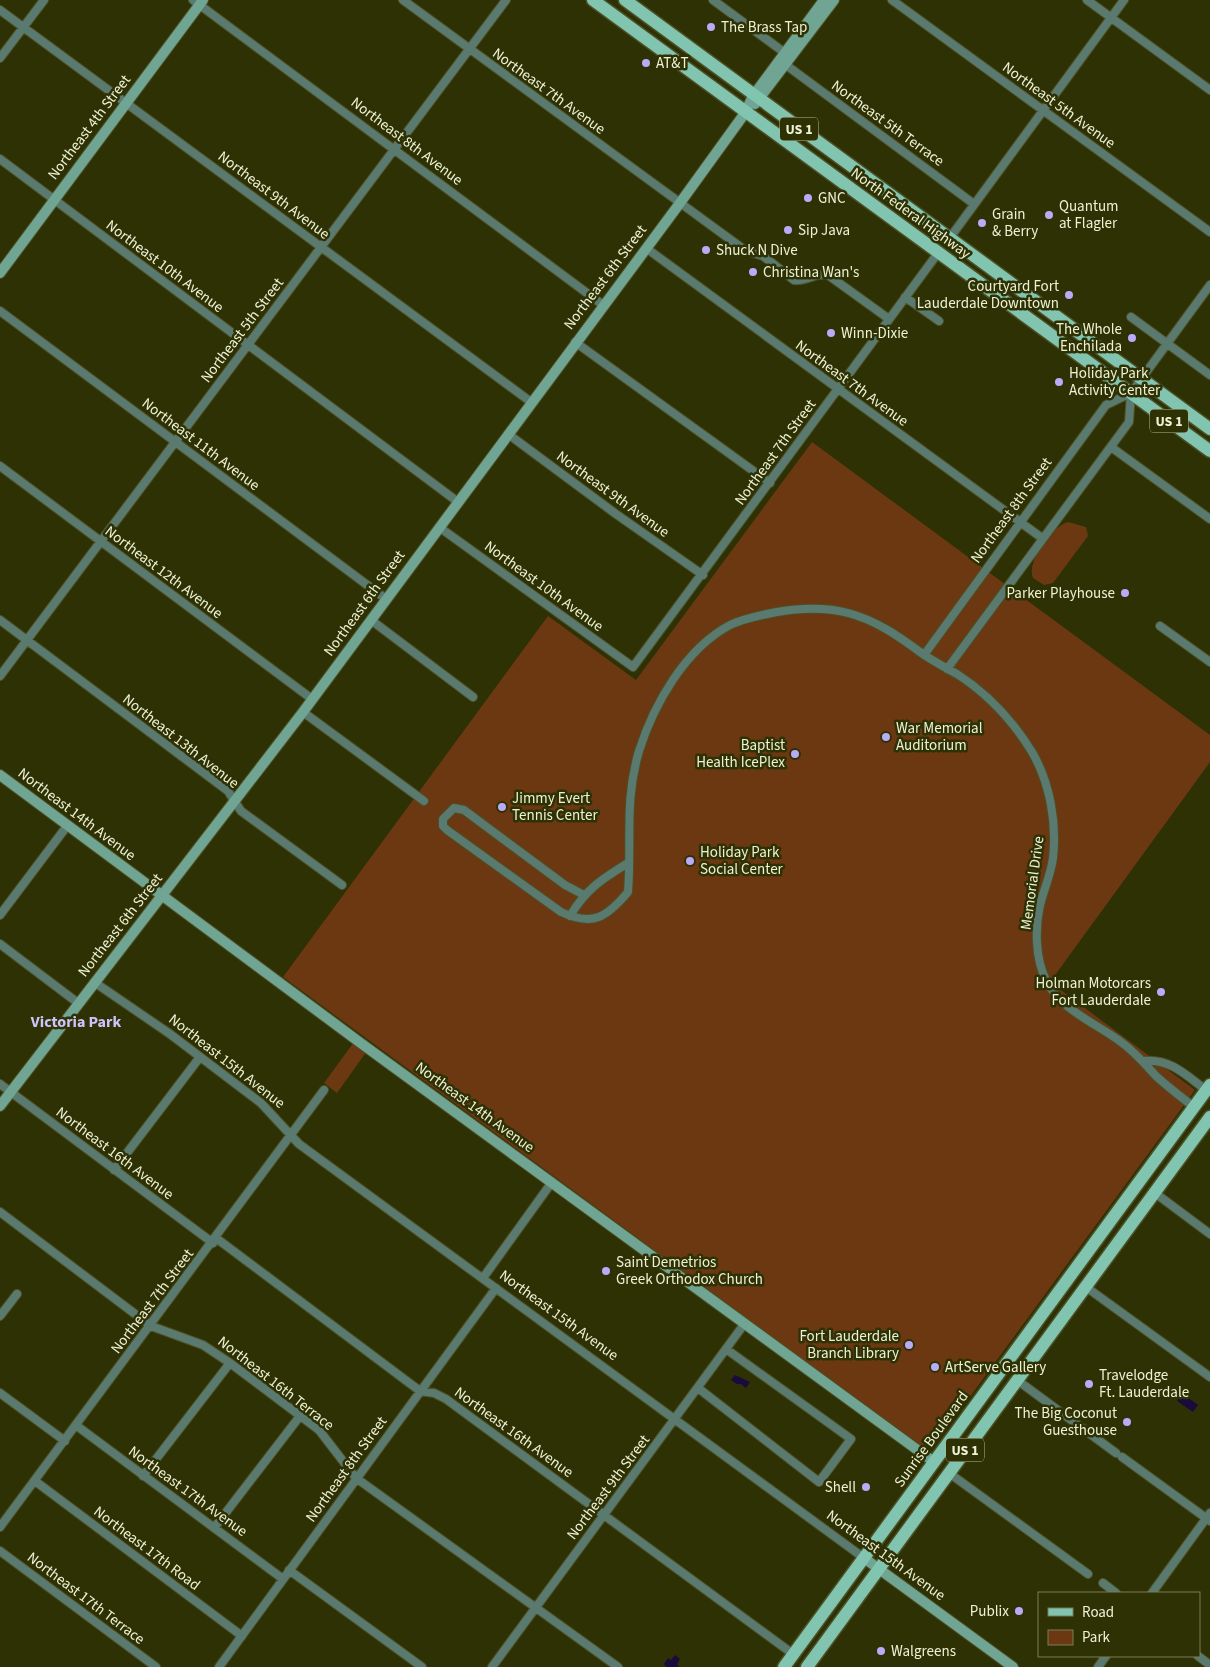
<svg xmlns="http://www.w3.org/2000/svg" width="1210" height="1667" font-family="'Source Sans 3',sans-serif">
  <rect width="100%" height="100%" fill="#2e3104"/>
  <!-- green -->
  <path fill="#6c3812" d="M812,442L1210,735V762L1050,982L1195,1090L933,1447L919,1445L283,977L548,616L636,680Z
    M1068,522L1086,527L1088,536L1053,583L1044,585L1033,578C1026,562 1052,526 1068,522Z
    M354,1042L367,1051L337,1093L324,1083Z"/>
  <!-- water -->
  <path fill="#1b0a3c" d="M735,1375L750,1382L746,1388L741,1384H737L731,1380Z
    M1182,1393L1198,1405L1193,1412L1177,1401Z
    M675,1655L680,1659L677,1664L679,1667H666L664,1664L668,1658L671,1660Z"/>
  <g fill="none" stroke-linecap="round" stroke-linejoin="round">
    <!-- street casing -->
    <g stroke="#4d5025" stroke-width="10">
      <path id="street" d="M193,0L603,305
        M403,0L746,251L763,256L794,280C807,282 815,272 828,275L889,319
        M713,0L785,53
        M892,0L1210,232
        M1087,0L1210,90
        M0,10L531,402
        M0,58L44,0
        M786,65L974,204
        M0,159L458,502
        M949,239L1124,0
        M646,248L1042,538
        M905,297L939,321
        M0,311L386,599
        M1131,317L1210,375
        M575,342L770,483
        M508,434L616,514L703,575
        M1111,447L1210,519
        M0,466L312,699
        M439,527L633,667L938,253
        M0,620L228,791L241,811L342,885
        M371,620L473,697
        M1160,626L1210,662
        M924,655L1106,405L1131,393L1210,285
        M947,669L1129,422L1131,393
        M0,676L506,0
        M303,712L424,801
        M584,895L565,885L464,810L454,808L443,819V826L447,830L561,912C593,927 607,917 628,892C632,841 624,802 639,751C654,704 685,649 730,625C745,618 762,615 777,612C801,608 825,607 848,613C875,620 897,635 920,652C931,660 944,667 957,674C988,694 1013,721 1032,752C1050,783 1057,823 1053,858C1051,874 1044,889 1040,905C1035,928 1035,958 1046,980C1060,1010 1096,1023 1121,1042C1135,1052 1145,1064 1156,1076C1168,1087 1181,1097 1194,1107
        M0,915L67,826
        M570,916C586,889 602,879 628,863
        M0,944L78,1003
        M94,982L170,1034L261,1103L299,1144L864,1558
        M1144,1061C1170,1058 1187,1076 1206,1090
        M0,1084L213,1243
        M114,1170L200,1057
        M1155,1193L1210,1234
        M0,1212L151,1326L203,1345L230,1363L319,1430L356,1478L618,1667
        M216,1238L420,1391L434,1393L446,1399L793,1654
        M483,1278L552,1182
        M1086,1287L1210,1377
        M0,1316L17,1294
        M1017,1380L1116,1453
        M698,1388L819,1482L851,1439L726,1349
        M0,1393L65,1441
        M77,1426L283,1579
        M1122,1457L1210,1521
        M949,1473L1088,1574
        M143,1476L230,1363
        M35,1481L242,1636
        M0,1527L324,1090
        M214,1528L300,1416
        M0,1551L156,1667
        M289,1570L422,1667
        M1103,1583L1116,1593
        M1152,1593L1210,1513
        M1198,1656L1210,1665
        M219,1667L496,1288
        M492,1667L745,1323
        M1098,1667L1106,1656"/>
    </g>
    <!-- secondary casing -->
    <g stroke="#4d5025" stroke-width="12">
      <path id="secondary" d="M755,104L834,0
        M0,273L203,0
        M0,775L362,1044L934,1462
        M0,1106L303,712L680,203L745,113L753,96L824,0
        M864,1558L1013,1667"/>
    </g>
    <!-- primary casing -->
    <g stroke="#4d5025" stroke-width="15">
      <path id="primary" d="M593,0L1210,451
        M625,0L1210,429
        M784,1667L1210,1085
        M807,1667L1210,1117"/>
    </g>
    <!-- street -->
    <use href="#street" stroke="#5a796f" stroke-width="8"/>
    <!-- secondary -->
    <use href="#secondary" stroke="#70a493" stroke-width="10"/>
    <!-- primary -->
    <use href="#primary" stroke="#81c4af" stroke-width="12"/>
  </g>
  <!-- markers -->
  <g fill="#b9abf7" stroke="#2e3104" stroke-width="2">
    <circle cx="711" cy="27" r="5"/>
    <circle cx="646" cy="63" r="5"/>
    <circle cx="808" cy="198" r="5"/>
    <circle cx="1049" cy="215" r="5"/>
    <circle cx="982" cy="223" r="5"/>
    <circle cx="788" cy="230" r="5"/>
    <circle cx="706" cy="250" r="5"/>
    <circle cx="753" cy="272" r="5"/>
    <circle cx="1069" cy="295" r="5"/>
    <circle cx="831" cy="333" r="5"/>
    <circle cx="1132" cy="338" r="5"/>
    <circle cx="1059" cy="382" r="5"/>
    <circle cx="1125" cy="593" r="5"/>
    <circle cx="886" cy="737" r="5"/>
    <circle cx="795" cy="754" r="5"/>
    <circle cx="502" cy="807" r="5"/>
    <circle cx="690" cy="861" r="5"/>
    <circle cx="1161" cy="992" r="5"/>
    <circle cx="606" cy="1271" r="5"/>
    <circle cx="909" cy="1345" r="5"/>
    <circle cx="935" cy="1367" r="5"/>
    <circle cx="1089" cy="1384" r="5"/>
    <circle cx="1127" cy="1422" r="5"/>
    <circle cx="866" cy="1487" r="5"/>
    <circle cx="1019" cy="1611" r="5"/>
    <circle cx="881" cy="1651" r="5"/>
  </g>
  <g text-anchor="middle" stroke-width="5" stroke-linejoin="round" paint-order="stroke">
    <!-- shield labels -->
    <g fill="#2e3104" stroke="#b4b896" stroke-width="1">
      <rect x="780" y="117.5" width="38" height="23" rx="4"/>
      <rect x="1150" y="409.5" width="38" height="23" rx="4"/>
      <rect x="946" y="1438.5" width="38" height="23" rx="4"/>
    </g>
    <g font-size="14" font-weight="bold" fill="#eef2d4">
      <text x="799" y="134">US 1</text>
      <text x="1169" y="426">US 1</text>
      <text x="965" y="1455">US 1</text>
    </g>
    <!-- poi labels -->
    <g font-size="15" fill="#eef2d4" stroke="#2e3104" text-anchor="start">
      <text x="721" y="32">The Brass Tap</text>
      <text x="656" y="68">AT&amp;T</text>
      <text x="818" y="203">GNC</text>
      <text x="1059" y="211">Quantum<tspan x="1059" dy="17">at Flagler</tspan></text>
      <text x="992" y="219">Grain<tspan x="992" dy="17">&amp; Berry</tspan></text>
      <text x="798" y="235">Sip Java</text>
      <text x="716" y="255">Shuck N Dive</text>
      <text x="763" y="277">Christina Wan's</text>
      <text x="1059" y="291" text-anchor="end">Courtyard Fort<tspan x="1059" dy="17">Lauderdale Downtown</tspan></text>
      <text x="1122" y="334" text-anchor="end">The Whole<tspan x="1122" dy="17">Enchilada</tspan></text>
      <text x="841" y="338">Winn-Dixie</text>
      <text x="1069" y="378">Holiday Park<tspan x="1069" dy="17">Activity Center</tspan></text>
      <text x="1115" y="598" text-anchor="end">Parker Playhouse</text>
      <text x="896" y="733">War Memorial<tspan x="896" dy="17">Auditorium</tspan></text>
      <text x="785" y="750" text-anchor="end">Baptist<tspan x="785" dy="17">Health IcePlex</tspan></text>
      <text x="512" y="803">Jimmy Evert<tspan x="512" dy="17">Tennis Center</tspan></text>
      <text x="700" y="857">Holiday Park<tspan x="700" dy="17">Social Center</tspan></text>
      <text x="1151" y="988" text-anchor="end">Holman Motorcars<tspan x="1151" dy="17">Fort Lauderdale</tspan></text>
      <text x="616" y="1267">Saint Demetrios<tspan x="616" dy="17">Greek Orthodox Church</tspan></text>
      <text x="899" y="1341" text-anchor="end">Fort Lauderdale<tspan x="899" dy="17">Branch Library</tspan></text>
      <text x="945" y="1372">ArtServe Gallery</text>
      <text x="1099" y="1380">Travelodge<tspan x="1099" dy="17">Ft. Lauderdale</tspan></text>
      <text x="1117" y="1418" text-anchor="end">The Big Coconut<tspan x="1117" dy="17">Guesthouse</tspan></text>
      <text x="856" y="1492" text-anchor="end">Shell</text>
      <text x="1009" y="1616" text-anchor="end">Publix</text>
      <text x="891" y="1656">Walgreens</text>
    </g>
    <!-- street labels -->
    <g font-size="15" fill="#eef2d4" stroke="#2e3104">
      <text transform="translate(549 91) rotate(36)" y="5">Northeast 7th Avenue</text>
      <text transform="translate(1059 105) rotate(36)" y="5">Northeast 5th Avenue</text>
      <text transform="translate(888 123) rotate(36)" y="5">Northeast 5th Terrace</text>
      <text transform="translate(89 127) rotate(-53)" y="5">Northeast 4th Street</text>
      <text transform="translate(407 141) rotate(37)" y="5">Northeast 8th Avenue</text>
      <text transform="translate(274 195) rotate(37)" y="5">Northeast 9th Avenue</text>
      <text transform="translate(911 213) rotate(36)" y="5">North Federal Highway</text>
      <text transform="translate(165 266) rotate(37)" y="5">Northeast 10th Avenue</text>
      <text transform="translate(605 277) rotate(-53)" y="5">Northeast 6th Street</text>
      <text transform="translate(242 330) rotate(-53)" y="5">Northeast 5th Street</text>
      <text transform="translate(852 383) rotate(36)" y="5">Northeast 7th Avenue</text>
      <text transform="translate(201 444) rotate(37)" y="5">Northeast 11th Avenue</text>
      <text transform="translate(775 452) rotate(-54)" y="5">Northeast 7th Street</text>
      <text transform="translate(613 494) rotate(36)" y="5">Northeast 9th Avenue</text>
      <text transform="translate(1011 510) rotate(-54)" y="5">Northeast 8th Street</text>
      <text transform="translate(164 572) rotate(37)" y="5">Northeast 12th Avenue</text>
      <text transform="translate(544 586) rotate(36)" y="5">Northeast 10th Avenue</text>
      <text transform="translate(364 603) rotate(-54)" y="5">Northeast 6th Street</text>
      <text transform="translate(181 741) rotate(38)" y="5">Northeast 13th Avenue</text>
      <text transform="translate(77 814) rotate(37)" y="5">Northeast 14th Avenue</text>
      <text transform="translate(1032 883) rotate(-82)" y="5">Memorial Drive</text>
      <text transform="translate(120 925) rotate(-52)" y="5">Northeast 6th Street</text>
      <text transform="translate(227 1061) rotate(38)" y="5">Northeast 15th Avenue</text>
      <text transform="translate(475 1107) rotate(36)" y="5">Northeast 14th Avenue</text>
      <text transform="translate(115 1153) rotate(37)" y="5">Northeast 16th Avenue</text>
      <text transform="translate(152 1301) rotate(-53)" y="5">Northeast 7th Street</text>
      <text transform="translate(559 1315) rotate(36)" y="5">Northeast 15th Avenue</text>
      <text transform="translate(276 1383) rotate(38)" y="5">Northeast 16th Terrace</text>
      <text transform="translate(514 1432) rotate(36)" y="5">Northeast 16th Avenue</text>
      <text transform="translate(931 1439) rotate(-54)" y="5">Sunrise Boulevard</text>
      <text transform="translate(346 1469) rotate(-54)" y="5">Northeast 8th Street</text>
      <text transform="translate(608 1487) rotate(-53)" y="5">Northeast 9th Street</text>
      <text transform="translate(188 1491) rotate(36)" y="5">Northeast 17th Avenue</text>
      <text transform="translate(147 1548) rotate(37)" y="5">Northeast 17th Road</text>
      <text transform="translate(886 1555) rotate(36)" y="5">Northeast 15th Avenue</text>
      <text transform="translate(86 1598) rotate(37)" y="5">Northeast 17th Terrace</text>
    </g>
    <!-- neighbourhood labels -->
    <g font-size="16" font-weight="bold" fill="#cdc3fd" stroke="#2e3104">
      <text x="76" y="1027">Victoria Park</text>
    </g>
  </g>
  <!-- legend -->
  <rect x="1038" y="1592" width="162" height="65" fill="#2e3104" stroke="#7b7e57"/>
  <rect x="1048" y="1608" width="25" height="8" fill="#81c4af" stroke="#7b7e57"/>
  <text x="1082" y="1617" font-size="15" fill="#eef2d4">Road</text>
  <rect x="1048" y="1630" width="25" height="15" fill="#6c3812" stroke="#7b7e57"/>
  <text x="1082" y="1642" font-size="15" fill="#eef2d4">Park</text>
</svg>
